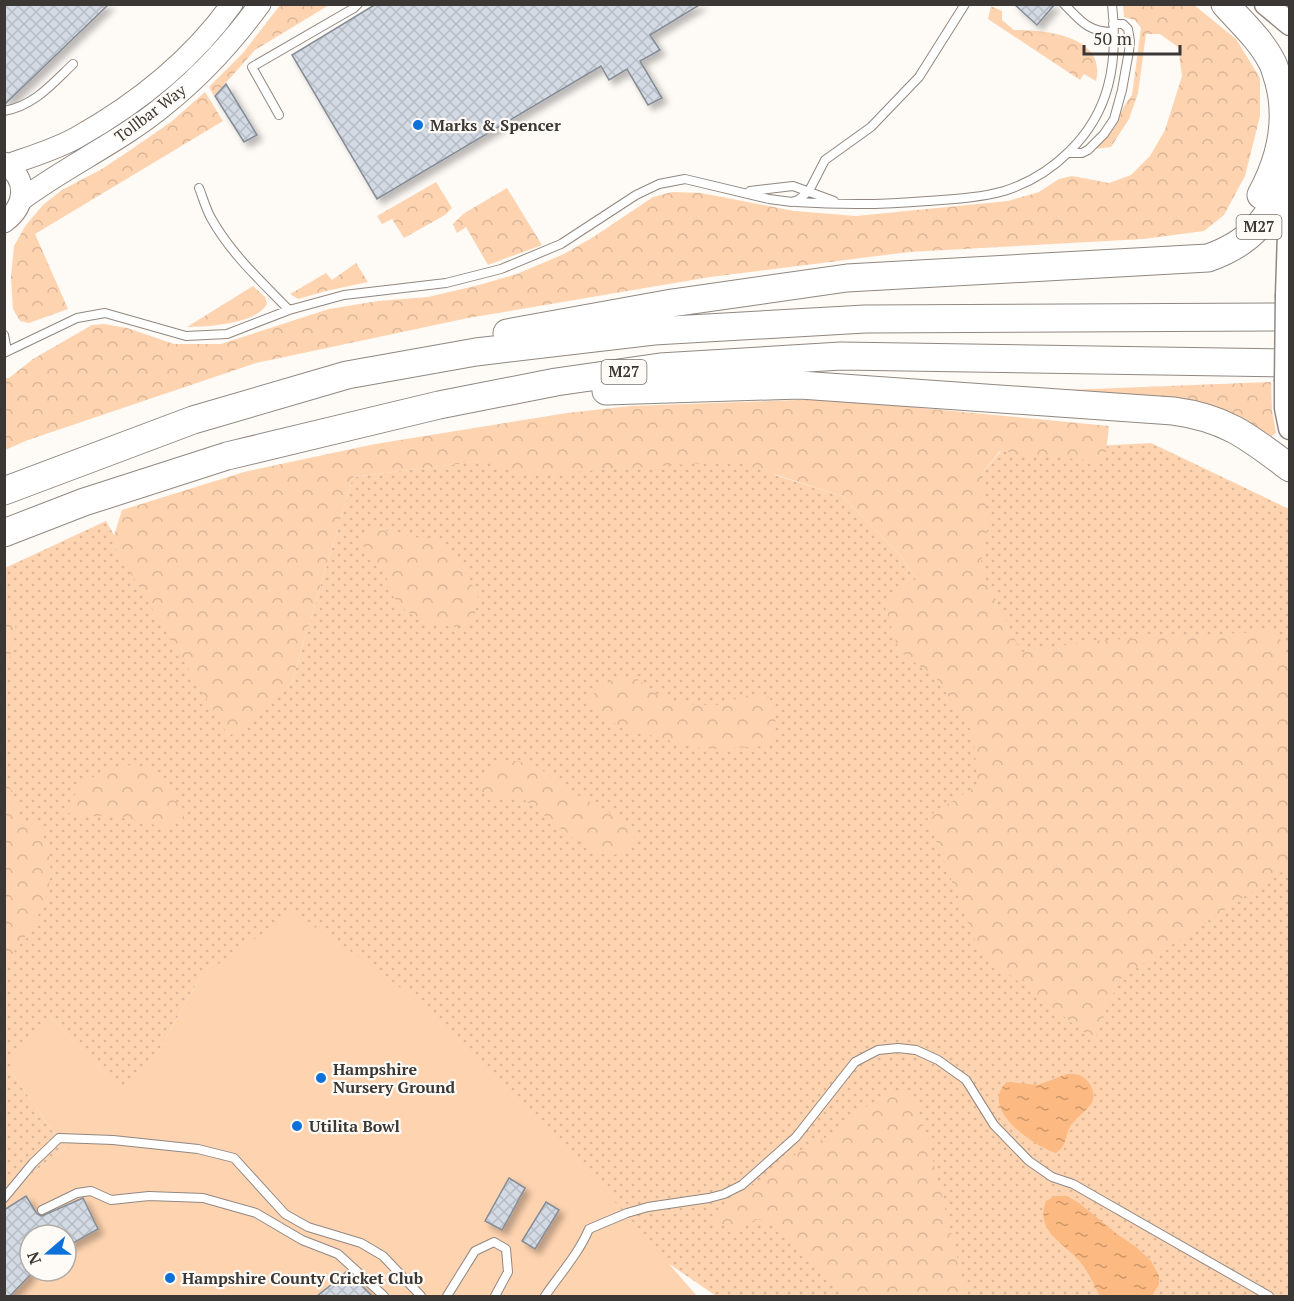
<svg xmlns="http://www.w3.org/2000/svg" width="1294" height="1301" font-family="'PT Serif',serif">
  <defs>
    <pattern id="grass-dots" width="8" height="8" patternUnits="userSpaceOnUse" patternTransform="scale(1.5)"><rect width="8" height="8" fill="#fed3b0"/><path d="M2 2h.1M6 6h.1" fill="none" stroke="#dbb698" stroke-width="1.8" stroke-linecap="round"/></pattern>
    <pattern id="forest-crowns" width="20" height="18" patternUnits="userSpaceOnUse" patternTransform="scale(1.5)"><rect width="20" height="18" fill="#fed3b0"/><path d="M2 6a3 3 0 1 1 6 0M12 15a3 3 0 1 1 6 0" fill="none" stroke="#dbb698"/></pattern>
    <pattern id="water-ripples" width="26" height="14" patternUnits="userSpaceOnUse" patternTransform="scale(1.5)"><rect width="26" height="14" fill="#fcb981"/><path d="M2 4q2-2 4 0t4 0M15 11q2-2 4 0t4 0" fill="none" stroke="#cd976a"/></pattern>
    <pattern id="building-cross-hatch" width="8" height="8" patternUnits="userSpaceOnUse" patternTransform="scale(1.5)"><rect width="8" height="8" fill="#d3dae4"/><path d="M0 0l8 8M0 8l8-8" fill="none" stroke="#b6bcc4"/></pattern>
    <filter id="shadow"><feDropShadow dx="5" dy="5" stdDeviation="3" flood-color="#0004"/></filter>
  </defs>
  <rect width="100%" height="100%" fill="#fefaf6"/>
  <!-- grass -->
  <path fill="url(#grass-dots)" d="M758,426L775,475L842,496L901,556L916,579L980,476L1001,451L1151,443L1289,509V1296H771L769,1295L766,1296H716L662,1259L201,976L158,1052L121,1091L50,1017L10,1070L65,1148L5,1195V568L106,521L229,736L292,682L353,477Z"/>
  <!-- forest -->
  <path fill="url(#forest-crowns)" d="M281,4L329,5L255,50L214,96L209,87L243,53Z
    M1123,5H1194L1236,39L1260,78V116L1245,176L1224,215L1204,231L1143,239L909,252L710,277L468,318L256,363L28,440L5,450V378H9L33,359L92,325L104,324L127,328L174,344H221L329,309L378,301L428,297L479,285L517,274L564,254L595,236L653,197L672,192L701,193L794,211L856,216L1008,201L1039,192L1059,179L1072,176L1109,183L1131,175L1150,156L1165,130L1182,76L1178,47L1160,34H1146L1138,93L1129,119L1111,147L1095,149L1115,127L1124,106L1132,95L1141,28L1135,20L1124,17Z
    M991,6L1002,11V20L1014,30C1046,30 1107,36 1096,81L1084,74L1080,80L988,19Z
    M205,92L223,121L35,234L68,309L29,323L20,321L13,309L11,277L14,246L26,225L43,205L62,190L102,169L129,151L171,122Z
    M436,182L452,208L445,215L404,238L392,219L382,224L377,216Z
    M507,188L542,245L488,265L466,227L457,233L453,224L463,214Z
    M356,263L368,282L326,291L298,299L290,294L326,273L332,280Z
    M253,286L265,297L267,304C256,324 208,327 187,327Z
    M1271,382L1272,410L1276,433L1266,440L1066,390Z
    M828,399L1109,426L1105,462L1000,451L980,476L989,520L980,567L1021,652L1089,641L1276,631L1289,657V867L1119,980L1094,1040L979,951L927,817L978,785L973,733L936,678L899,651L883,601L916,579L901,556L842,496L733,461L529,475L482,461L353,477L292,682L259,716L229,736L112,542L122,510L244,472L375,444L567,413L631,406Z
    M371,529L389,531L436,542L455,555L466,572L478,597L474,620L455,627L423,623L400,606L387,587V574L368,555L359,538Z
    M5,597L16,629L10,657L5,666Z
    M622,676L635,677L651,691L679,704L716,705L749,695L769,697C778,716 777,726 769,746L713,749L692,747L621,727L595,713L588,701C597,688 607,682 622,676Z
    M516,761L537,766L563,787L619,818L636,833L630,848C625,850 617,855 612,855C585,856 542,810 517,795L490,800L476,785C489,765 493,763 516,761Z
    M126,765L148,767L165,778L185,819L168,828L115,815L80,817L65,812C80,781 94,773 126,765Z
    M5,782L13,792L22,825L38,823C66,881 43,913 9,959L5,962Z
    M891,1092L913,1095L930,1148L967,1296H850L830,1282L780,1230L758,1219L733,1230L714,1222L722,1208L806,1147L833,1134L861,1110Z"/>
  <!-- garden -->
  <path fill="#fed3b0" fill-rule="evenodd" d="M293,912L379,971L442,1021L587,1170L697,1296H5V1195L65,1148L10,1070L11,1059L50,1017L121,1090L158,1052L201,976ZM30,1235H66V1271H30Z"/>
  <!-- water -->
  <path fill="url(#water-ripples)" d="M1067,1074C1071,1074 1078,1074 1081,1076C1091,1081 1097,1095 1091,1104C1085,1112 1077,1117 1071,1125C1064,1136 1068,1145 1056,1153C1033,1146 978,1108 1007,1082L1038,1085Z
    M1055,1196H1067L1079,1203L1117,1234L1136,1247L1151,1261L1159,1276V1284L1152,1296H1100C1094,1285 1089,1273 1081,1263C1066,1243 1034,1233 1046,1201Z"/>
  <!-- building -->
  <path fill="url(#building-cross-hatch)" stroke="#858c95" stroke-width="1.5" filter="url(#shadow)" d="M4,4H109L4,105Z
    M376,4H701L650,35L660,50L640,61L662,98L648,105L627,69L609,80L601,66L377,199L292,55Z
    M1014,4H1055L1037,25Z
    M226,84L257,135L244,142L215,96Z
    M509,1178L525,1188L502,1230L485,1221Z
    M26,1196L37,1214L42,1216L83,1198L98,1229L66,1247V1235H30V1275L10,1296H4V1210Z
    M546,1202L559,1210L535,1249L522,1241Z
    M347,1271L372,1296H317L331,1285Z"/>
  <g fill="none" stroke-linecap="round" stroke-linejoin="round">
    <!-- lane casing -->
    <g stroke="#918780" stroke-width="10">
      <path id="lane" d="M1064,4C1081,21 1088,32 1113,32
        M4,111C34,106 52,84 73,64
        M279,115L252,67L354,8L358,4
        M1068,153H1082L1088,150L1104,134L1114,119L1122,90L1129,51L1130,41L1128,29L1123,24H1113
        M199,188C203,198 206,209 211,218C231,254 261,281 289,310
        M750,191L793,186L834,201
        M796,202C840,205 883,205 927,201C953,199 979,198 1004,191C1052,176 1095,136 1108,86C1115,60 1115,31 1112,4
        M4,335L7,351
        M4,353L77,318L105,313L186,336L227,334L289,310L344,295L446,283L501,269L561,244L636,195L659,184L685,179L769,199L792,202L798,200L809,191L825,160L871,127L919,77L965,4
        M4,1198L33,1163L59,1138L113,1140L198,1149L234,1158L285,1214L308,1227L361,1243L383,1256L421,1296
        M42,1210L77,1193L91,1191L111,1200L149,1196L203,1198L256,1213L302,1240L338,1254L384,1296
        M447,1296L475,1251L494,1242L506,1249L508,1272L495,1296
        M545,1296C560,1274 579,1253 589,1229L627,1213L648,1207L709,1198L724,1194L742,1185L796,1137L855,1062L878,1050L898,1048L916,1050L938,1060L966,1080L994,1125L1029,1161L1052,1177L1073,1184L1269,1296"/>
    </g>
    <!-- secondary casing -->
    <g stroke="#918780" stroke-width="23">
      <path id="secondary" d="M4,163C29,179 26,206 4,222
        M7,165C30,157 54,150 76,138C135,105 192,60 232,4
        M21,200C68,165 122,141 166,104C202,75 233,41 260,4"/>
    </g>
    <!-- primary casing -->
    <g stroke="#918780" stroke-width="25">
      <path id="primary" d="M1266,4L1290,24
        M1287,295L1290,203
        M1286,382V408L1290,428"/>
    </g>
    <!-- highway casing -->
    <g stroke="#918780" stroke-width="29">
      <path id="highway" d="M1225,4C1241,22 1261,40 1272,62C1275,67 1276,74 1278,79C1290,120 1281,158 1261,195
        M507,333L672,303L847,278L1208,258C1256,241 1267,218 1290,175
        M606,391L800,385L1173,411C1226,418 1249,437 1290,468
        M4,491L193,420L347,375L476,352L654,331L865,319L1290,317
        M4,533L84,502L227,456L439,405L556,382L660,367L841,356L1290,363"/>
    </g>
    <!-- lane -->
    <use href="#lane" stroke="#fff" stroke-width="8"/>
    <!-- secondary -->
    <use href="#secondary" stroke="#fff" stroke-width="21"/>
    <!-- primary -->
    <use href="#primary" stroke="#fff" stroke-width="22"/>
    <!-- highway -->
    <use href="#highway" stroke="#fff" stroke-width="27"/>
    <!-- primary-bridge casing -->
    <g stroke="#918780" stroke-width="25" stroke-linecap="butt">
      <path id="primary-bridge" d="M1286,382L1287,295"/>
    </g>
    <!-- primary-bridge -->
    <use href="#primary-bridge" stroke="#fff" stroke-width="22"/>
  </g>
  <!-- markers -->
  <g fill="#0e70d9" stroke="#fefaf6" stroke-width="2">
    <circle cx="418" cy="125" r="6"/>
    <circle cx="321" cy="1078" r="6"/>
    <circle cx="297" cy="1126" r="6"/>
    <circle cx="170" cy="1278" r="6"/>
  </g>
  <g text-anchor="middle" stroke-width="4.5" stroke-linejoin="round" paint-order="stroke">
    <!-- shield labels -->
    <g fill="#fefaf6" stroke="#76726e" stroke-width="1.5">
      <rect x="1236.5" y="215" width="45" height="24" rx="4.5"/>
      <rect x="601.5" y="360" width="45" height="24" rx="4.5"/>
    </g>
    <g font-size="15" font-weight="bold" fill="#3b3734">
      <text x="1259" y="232">M27</text>
      <text x="624" y="377">M27</text>
    </g>
    <!-- street labels -->
    <g font-size="16" fill="#3b3734" stroke="#fefaf6">
      <text transform="translate(150 113) rotate(-37)" y="6">Tollbar Way</text>
    </g>
    <!-- poi labels -->
    <g font-size="16" font-weight="bold" fill="#3b3734" stroke="#fefaf6" text-anchor="start">
      <text x="430" y="131">Marks &amp; Spencer</text>
      <text x="333" y="1075">Hampshire<tspan x="333" dy="18">Nursery Ground</tspan></text>
      <text x="309" y="1132">Utilita Bowl</text>
      <text x="182" y="1284">Hampshire County Cricket Club</text>
    </g>
  </g>
  <!-- border -->
  <rect width="1294" height="1301" fill="none" stroke="#3b3734" stroke-width="12"/>
  <!-- north arrow -->
  <g transform="translate(48 1253) rotate(250)"><circle r="28" fill="#fefaf6" stroke="#b0aca8" stroke-width="1.5"/>
  <path d="M0-4.5L10 22L0 15L-10 22Z" fill="#0e70d9"/>
  <text y="-9" font-size="16" font-weight="bold" text-anchor="middle" fill="#3b3734">N</text>
  </g>
  <!-- scale -->
  <path d="M1084 45v9h96v-9" fill="none" stroke="#3b3734" stroke-width="3"/>
  <text x="1093" y="45" font-size="18" fill="#3b3734" stroke="#fefaf6" stroke-width="4.5" paint-order="stroke">50 m</text>
</svg>
